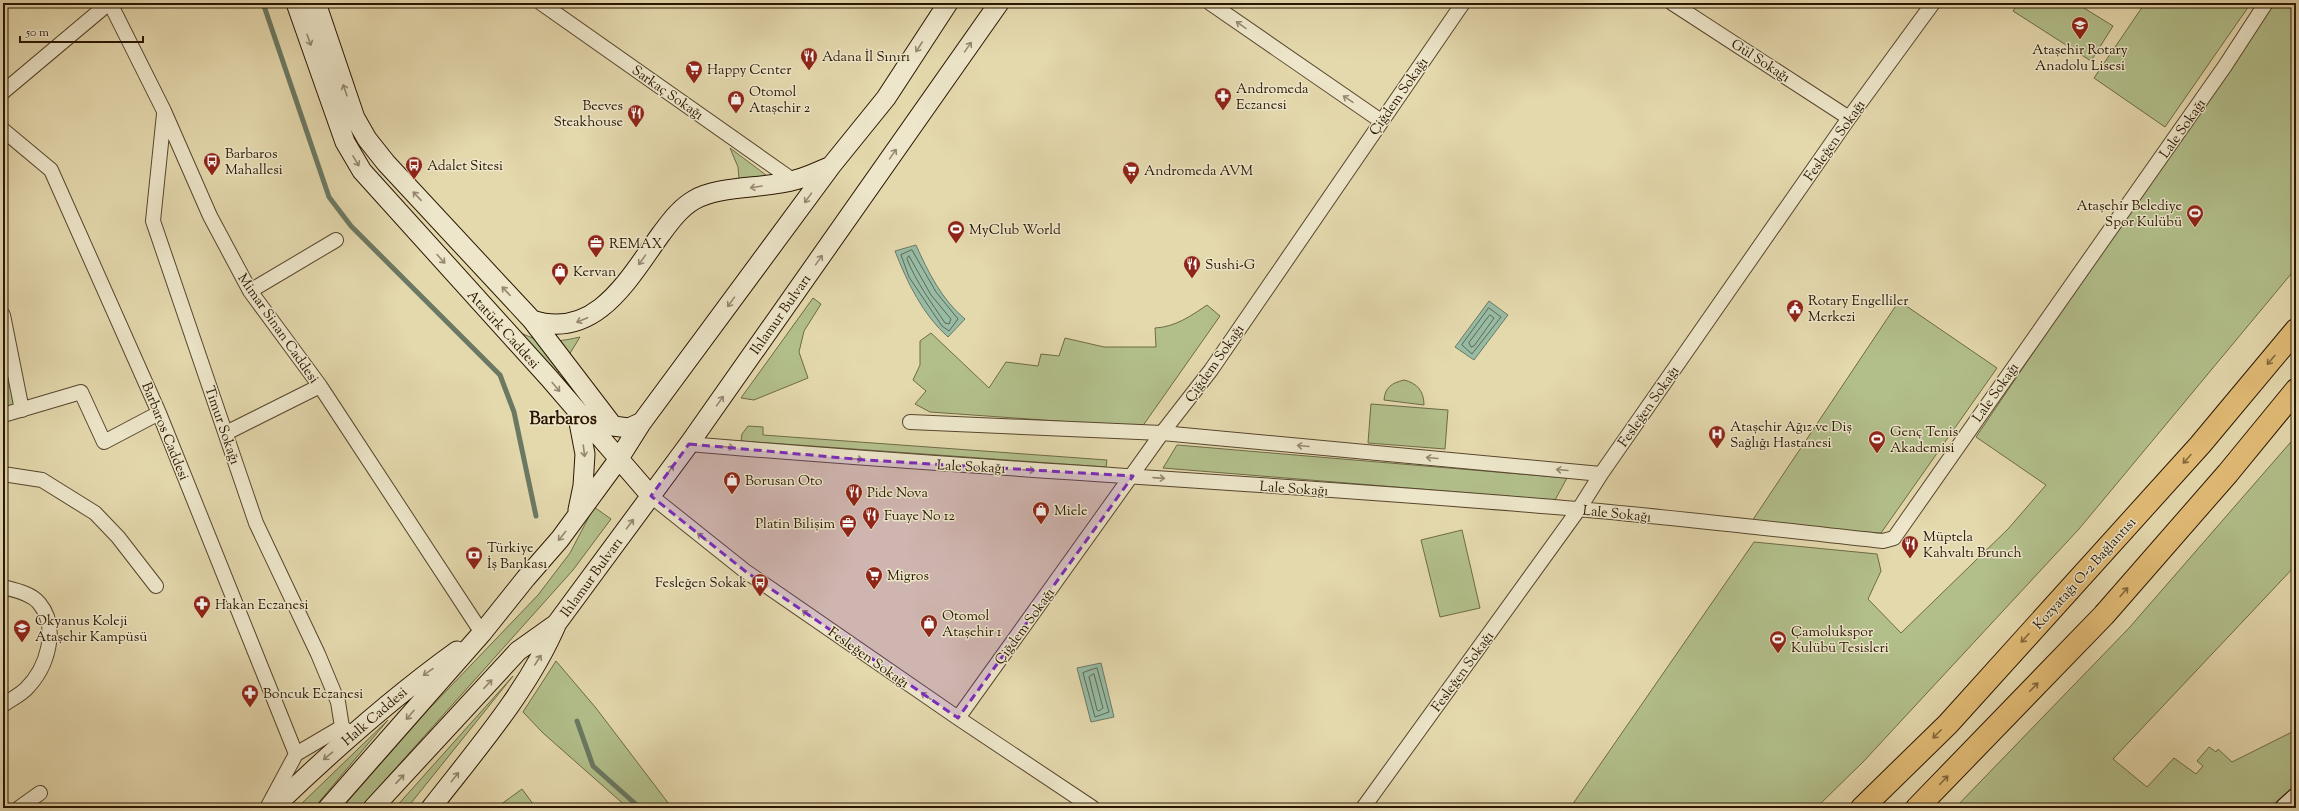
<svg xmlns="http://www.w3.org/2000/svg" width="2299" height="811" font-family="'Sorts Mill Goudy',serif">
  <rect width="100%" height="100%" fill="#e4d8ad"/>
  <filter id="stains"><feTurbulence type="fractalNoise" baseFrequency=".005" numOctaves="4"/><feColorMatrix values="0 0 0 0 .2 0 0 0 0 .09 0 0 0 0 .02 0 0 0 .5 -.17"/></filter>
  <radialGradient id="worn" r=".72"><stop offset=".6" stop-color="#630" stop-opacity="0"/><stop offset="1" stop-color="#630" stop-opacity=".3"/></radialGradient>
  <!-- green -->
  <path fill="#b2bf8b" stroke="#6e6a46" d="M2018,3H2076L2113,26L2091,61L2013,11Z
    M2145,3H2251L2165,127L2094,78Z
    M2271,3H2296V268L2079,529L1863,762L1816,808H1570L1754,542L1877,554L1881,571L1868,599L1901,633L2008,529L2046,485L1976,437Z
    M730,148L766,175L753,179H739L738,167Z
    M813,298L821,304L804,331L799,352L808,378L754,400L741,398Z
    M1899,301L1997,368L1881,533L1750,524Z
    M1207,305L1220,316L1142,427L930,412L915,404L926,391L913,380L920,365V341L931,333L989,388L1006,362L1038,366L1041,354L1059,356L1065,338L1104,347H1156L1155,328C1175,327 1191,316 1207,305Z
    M505,323C534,342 545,345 580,337L553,381Z
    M3,340L17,409L3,412Z
    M1404,380C1417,383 1424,391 1424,405L1384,400C1385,387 1392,383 1404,380Z
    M1371,404L1448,410L1445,449L1368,443Z
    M748,426L763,427V435L1107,460L1106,467L741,441L742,434Z
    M2296,436V565L2113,759L2147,787L2174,758L2196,774L2203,766L2197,761L2209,747L2216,752L2218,749L2232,762L2296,730V784L2269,808H1955L2129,628Z
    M1177,445L1567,478L1555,500L1163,468Z
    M594,507L611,519L573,570L360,808H342L428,710L538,595L570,553Z
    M1462,530L1480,608L1440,617L1421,540Z
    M556,661L596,708L672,808H628L543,733L523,712Z
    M513,676L407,808H395Z
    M388,720L314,808H297Z
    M522,789L536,808H496Z"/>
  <!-- water -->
  <path fill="#97bba5" stroke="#6b7963" d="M916,245C928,272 942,300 965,319L948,337C923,315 907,282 895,251Z
    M1489,301L1508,315L1474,360L1455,347Z
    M1101,663L1114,717L1091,722L1077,668Z"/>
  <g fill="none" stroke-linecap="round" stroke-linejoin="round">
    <!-- shore -->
    <path stroke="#606853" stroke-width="1" d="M912,250L936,292L958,319L949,331L942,326L909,277L901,255Z
      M909,256L931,295L951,319L949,324L945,323C931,302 916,282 907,259Z
      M1489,308L1501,317L1472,354L1462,345Z
      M1490,315L1494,318L1474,346L1471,347L1469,343Z
      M1097,668L1109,712L1095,717L1083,673Z
      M1094,674L1103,708L1099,711L1097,710L1089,677Z"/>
    <!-- stream -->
    <path stroke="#6b7963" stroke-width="5" d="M263,3L329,197L351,226L500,375L514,412L536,516
      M577,721L593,766L640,808"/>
    <!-- minor casing -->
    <g stroke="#58462c" stroke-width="16">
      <path id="minor" d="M110,3L164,111L210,216L250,291L320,386L482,633
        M541,3L794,181
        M1210,3L1381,121
        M1672,3L1849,118
        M3,92L109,3
        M164,114L153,221L256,523L318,654L338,702L342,727
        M3,130L51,170L159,413L296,754
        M250,291L336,240
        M3,315L22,410
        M3,415L81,392L104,442L159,413
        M910,422L1162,433L1601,474
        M226,433L320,386
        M689,444C985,470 1282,483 1577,509C1679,518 1781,530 1883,541L1894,538L2225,66L2266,3
        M3,474L42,480L95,513L118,537L156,586
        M651,496L745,571L958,718L1093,808
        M3,587C14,590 31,593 39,603C60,628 47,668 26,689C20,695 10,700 3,705
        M958,718L1162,433L1211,370L1463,3
        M19,808L40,793
        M267,808L296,754L342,727L349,732
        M1363,808L1579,509L1601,474L1849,118L1933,3"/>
    </g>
    <!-- secondary casing -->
    <g stroke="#2a1601" stroke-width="21">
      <path id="secondary" d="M296,3L345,142L362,171L549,378L651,496
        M316,3L355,118L367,139L386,163L532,320L613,426L629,428L642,422
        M532,320C596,341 629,278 661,234C670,222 680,208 694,200C719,185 766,189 795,180C807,177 819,171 831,166
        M577,412L585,454L583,486L578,510
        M273,808C330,753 393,697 457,651
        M328,808L482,633L526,578L560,539L618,460L642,422L831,166L886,98L948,3
        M373,808L518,651L556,624
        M431,808C476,750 528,691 557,623L689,444L999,3
        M2285,808L2296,798"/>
    </g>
    <!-- motorway casing -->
    <g stroke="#2a1601" stroke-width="24">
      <path id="motorway" d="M1862,808L1948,724L2200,445L2296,330
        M1917,808L2104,615L2228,473L2296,390"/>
    </g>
    <!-- minor -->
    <use href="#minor" stroke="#ede6ca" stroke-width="14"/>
    <!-- secondary -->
    <use href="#secondary" stroke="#ede6ca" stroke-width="19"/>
    <!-- motorway -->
    <use href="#motorway" stroke="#e2bc76" stroke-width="22"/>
  </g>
  <!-- one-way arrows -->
  <defs><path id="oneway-shaft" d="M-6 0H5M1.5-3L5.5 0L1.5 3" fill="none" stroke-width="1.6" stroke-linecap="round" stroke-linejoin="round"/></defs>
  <g stroke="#958870">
    <use href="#oneway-shaft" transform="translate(1241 25) rotate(-145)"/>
    <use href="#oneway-shaft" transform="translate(309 40) rotate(71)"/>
    <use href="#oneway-shaft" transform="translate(919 47) rotate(123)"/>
    <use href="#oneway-shaft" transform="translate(968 47) rotate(-55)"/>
    <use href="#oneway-shaft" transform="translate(345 90) rotate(-109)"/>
    <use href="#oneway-shaft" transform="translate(1348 99) rotate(-146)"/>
    <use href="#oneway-shaft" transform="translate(893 154) rotate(-55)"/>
    <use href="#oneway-shaft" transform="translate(356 161) rotate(59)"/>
    <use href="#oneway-shaft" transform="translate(756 187) rotate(171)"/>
    <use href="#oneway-shaft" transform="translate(417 196) rotate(-133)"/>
    <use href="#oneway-shaft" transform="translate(808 198) rotate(126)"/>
    <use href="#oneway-shaft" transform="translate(441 259) rotate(48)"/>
    <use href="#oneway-shaft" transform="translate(642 260) rotate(126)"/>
    <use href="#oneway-shaft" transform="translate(819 260) rotate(-55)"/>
    <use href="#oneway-shaft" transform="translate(506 291) rotate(-133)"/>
    <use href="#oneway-shaft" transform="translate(731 302) rotate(126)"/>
    <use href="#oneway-shaft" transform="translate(582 320) rotate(157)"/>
    <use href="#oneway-shaft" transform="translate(556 387) rotate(50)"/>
    <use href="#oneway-shaft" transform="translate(720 401) rotate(-55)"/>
    <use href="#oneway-shaft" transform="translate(1303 446) rotate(-175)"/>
    <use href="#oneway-shaft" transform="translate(728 447) rotate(5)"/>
    <use href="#oneway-shaft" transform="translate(584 451) rotate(83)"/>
    <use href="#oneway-shaft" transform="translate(1432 458) rotate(-175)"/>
    <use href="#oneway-shaft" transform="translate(857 459) rotate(5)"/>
    <use href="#oneway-shaft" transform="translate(670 470) rotate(-54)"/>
    <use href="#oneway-shaft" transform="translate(1029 470) rotate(3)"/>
    <use href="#oneway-shaft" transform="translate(1562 470) rotate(-175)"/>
    <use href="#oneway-shaft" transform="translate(1159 478) rotate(4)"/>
    <use href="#oneway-shaft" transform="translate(630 524) rotate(-53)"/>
    <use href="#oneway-shaft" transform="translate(562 536) rotate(129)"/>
    <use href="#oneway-shaft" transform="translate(702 537) rotate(-141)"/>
    <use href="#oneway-shaft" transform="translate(807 614) rotate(-145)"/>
    <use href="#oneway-shaft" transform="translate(538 660) rotate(-57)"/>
    <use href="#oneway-shaft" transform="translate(428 672) rotate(145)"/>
    <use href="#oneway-shaft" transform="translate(488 684) rotate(-47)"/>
    <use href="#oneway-shaft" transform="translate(926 696) rotate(-145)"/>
    <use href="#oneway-shaft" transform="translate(410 715) rotate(131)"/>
    <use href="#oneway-shaft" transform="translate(328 756) rotate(140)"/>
    <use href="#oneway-shaft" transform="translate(455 777) rotate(-52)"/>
    <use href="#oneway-shaft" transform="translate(400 779) rotate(-47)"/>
  </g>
  <g stroke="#86693c">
    <use href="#oneway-shaft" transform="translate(2271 360) rotate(130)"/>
    <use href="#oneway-shaft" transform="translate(2187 459) rotate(132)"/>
    <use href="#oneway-shaft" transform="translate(2124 592) rotate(-49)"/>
    <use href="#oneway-shaft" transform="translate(2025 638) rotate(132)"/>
    <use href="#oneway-shaft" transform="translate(2034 687) rotate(-46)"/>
    <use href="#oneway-shaft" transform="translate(1937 734) rotate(135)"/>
    <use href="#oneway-shaft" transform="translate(1944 780) rotate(-46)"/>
  </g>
  <!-- marked area -->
  <path fill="#7b2cbf" fill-opacity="0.2" stroke="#7b2cbf" stroke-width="3" stroke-dasharray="8 5" stroke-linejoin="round" d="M689,444L865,460L1133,476L958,718L745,571L651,496Z"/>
  <!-- icons -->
  <defs>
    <g id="school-pin" transform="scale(0.9)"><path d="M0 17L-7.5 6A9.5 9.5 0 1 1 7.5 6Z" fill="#8f2418" stroke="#ede6ca"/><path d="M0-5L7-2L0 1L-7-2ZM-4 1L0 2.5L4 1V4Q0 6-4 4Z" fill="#fff"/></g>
    <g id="restaurant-pin" transform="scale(0.9)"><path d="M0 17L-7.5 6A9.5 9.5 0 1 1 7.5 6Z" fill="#8f2418" stroke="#ede6ca"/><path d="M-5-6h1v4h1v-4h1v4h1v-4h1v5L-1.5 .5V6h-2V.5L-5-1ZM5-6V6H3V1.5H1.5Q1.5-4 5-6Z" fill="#fff"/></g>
    <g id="supermarket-pin" transform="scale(0.9)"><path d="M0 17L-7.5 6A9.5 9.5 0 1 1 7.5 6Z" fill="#8f2418" stroke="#ede6ca"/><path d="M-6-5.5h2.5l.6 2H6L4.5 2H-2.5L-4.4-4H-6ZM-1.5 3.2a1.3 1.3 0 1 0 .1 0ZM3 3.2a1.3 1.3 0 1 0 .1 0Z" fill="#fff"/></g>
    <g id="pharmacy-pin" transform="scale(0.9)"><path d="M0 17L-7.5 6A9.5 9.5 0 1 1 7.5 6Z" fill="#8f2418" stroke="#ede6ca"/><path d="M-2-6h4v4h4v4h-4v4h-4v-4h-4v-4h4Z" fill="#fff"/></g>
    <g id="shop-pin" transform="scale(0.9)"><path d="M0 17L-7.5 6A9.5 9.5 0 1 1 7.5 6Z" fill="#8f2418" stroke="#ede6ca"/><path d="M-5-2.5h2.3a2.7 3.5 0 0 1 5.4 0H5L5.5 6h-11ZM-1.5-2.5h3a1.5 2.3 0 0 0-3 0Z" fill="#fff"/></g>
    <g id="bus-pin" transform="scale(0.9)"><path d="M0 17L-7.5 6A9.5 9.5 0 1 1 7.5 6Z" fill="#8f2418" stroke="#ede6ca"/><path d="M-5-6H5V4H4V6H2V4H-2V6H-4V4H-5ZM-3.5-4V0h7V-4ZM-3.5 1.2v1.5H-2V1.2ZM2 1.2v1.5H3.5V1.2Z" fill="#fff"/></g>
    <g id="stadium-pin" transform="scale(0.9)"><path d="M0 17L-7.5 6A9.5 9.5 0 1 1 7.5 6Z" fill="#8f2418" stroke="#ede6ca"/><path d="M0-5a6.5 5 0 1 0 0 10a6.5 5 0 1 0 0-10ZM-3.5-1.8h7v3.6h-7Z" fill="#fff"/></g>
    <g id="office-pin" transform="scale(0.9)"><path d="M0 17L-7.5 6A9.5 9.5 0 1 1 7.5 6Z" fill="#8f2418" stroke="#ede6ca"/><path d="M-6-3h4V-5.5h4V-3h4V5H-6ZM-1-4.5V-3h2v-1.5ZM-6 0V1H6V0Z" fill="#fff"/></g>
    <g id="civic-pin" transform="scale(0.9)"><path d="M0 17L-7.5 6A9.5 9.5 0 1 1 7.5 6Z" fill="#8f2418" stroke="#ede6ca"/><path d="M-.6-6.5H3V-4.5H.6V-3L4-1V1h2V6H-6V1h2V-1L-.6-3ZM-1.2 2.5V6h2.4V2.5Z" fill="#fff"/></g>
    <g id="hospital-pin" transform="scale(0.9)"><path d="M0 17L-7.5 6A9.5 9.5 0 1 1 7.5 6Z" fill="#8f2418" stroke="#ede6ca"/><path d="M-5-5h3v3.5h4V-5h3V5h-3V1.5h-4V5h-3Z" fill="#fff"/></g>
    <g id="bank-pin" transform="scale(0.9)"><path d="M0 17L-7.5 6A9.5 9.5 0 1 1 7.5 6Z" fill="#8f2418" stroke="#ede6ca"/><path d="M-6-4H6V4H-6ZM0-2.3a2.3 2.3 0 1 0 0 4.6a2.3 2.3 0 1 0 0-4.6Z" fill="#fff"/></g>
  </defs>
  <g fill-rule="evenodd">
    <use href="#school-pin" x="2080" y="25"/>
    <use href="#restaurant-pin" x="809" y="56"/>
    <use href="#supermarket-pin" x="694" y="69"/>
    <use href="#pharmacy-pin" x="1223" y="96"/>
    <use href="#shop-pin" x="736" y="99"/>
    <use href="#restaurant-pin" x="636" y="113"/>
    <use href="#bus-pin" x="212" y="161"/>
    <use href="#bus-pin" x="414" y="165"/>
    <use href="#supermarket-pin" x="1131" y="170"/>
    <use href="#stadium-pin" x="2195" y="213"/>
    <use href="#stadium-pin" x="956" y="229"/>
    <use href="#office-pin" x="596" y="243"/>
    <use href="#restaurant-pin" x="1192" y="264"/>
    <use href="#shop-pin" x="560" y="271"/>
    <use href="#civic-pin" x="1795" y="308"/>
    <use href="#hospital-pin" x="1717" y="434"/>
    <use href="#stadium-pin" x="1877" y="439"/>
    <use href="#shop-pin" x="732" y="480"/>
    <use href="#restaurant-pin" x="854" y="492"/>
    <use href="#shop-pin" x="1041" y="510"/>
    <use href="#restaurant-pin" x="871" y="515"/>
    <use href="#office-pin" x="848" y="523"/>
    <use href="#restaurant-pin" x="1910" y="544"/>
    <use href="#bank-pin" x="474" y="555"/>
    <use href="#supermarket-pin" x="874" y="575"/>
    <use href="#bus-pin" x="760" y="582"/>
    <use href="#pharmacy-pin" x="202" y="604"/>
    <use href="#shop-pin" x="929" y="623"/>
    <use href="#school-pin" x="22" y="628"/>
    <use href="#stadium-pin" x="1778" y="639"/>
    <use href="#pharmacy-pin" x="250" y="693"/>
  </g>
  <g text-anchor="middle" stroke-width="3" stroke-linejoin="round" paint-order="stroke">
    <!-- poi labels -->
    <g font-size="14" fill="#2a1601" stroke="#ede6ca" text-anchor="start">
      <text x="2080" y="54" text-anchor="middle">Ataşehir Rotary<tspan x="2080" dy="16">Anadolu Lisesi</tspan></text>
      <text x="822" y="61">Adana İl Sınırı</text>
      <text x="707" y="74">Happy Center</text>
      <text x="1236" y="93">Andromeda<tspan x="1236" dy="16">Eczanesi</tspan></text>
      <text x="749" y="96">Otomol<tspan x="749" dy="16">Ataşehir 2</tspan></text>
      <text x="623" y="110" text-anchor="end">Beeves<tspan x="623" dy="16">Steakhouse</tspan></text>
      <text x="225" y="158">Barbaros<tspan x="225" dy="16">Mahallesi</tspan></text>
      <text x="427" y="170">Adalet Sitesi</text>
      <text x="1144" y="175">Andromeda AVM</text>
      <text x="2182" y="210" text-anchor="end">Ataşehir Belediye<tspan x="2182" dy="16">Spor Kulübü</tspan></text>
      <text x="969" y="234">MyClub World</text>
      <text x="609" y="248">REMAX</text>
      <text x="1205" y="269">Sushi-G</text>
      <text x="573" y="276">Kervan</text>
      <text x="1808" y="305">Rotary Engelliler<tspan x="1808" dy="16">Merkezi</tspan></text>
      <text x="1730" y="431">Ataşehir Ağız ve Diş<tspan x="1730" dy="16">Sağlığı Hastanesi</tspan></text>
      <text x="1890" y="436">Genç Tenis<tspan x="1890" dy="16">Akademisi</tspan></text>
      <text x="745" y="485">Borusan Oto</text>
      <text x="867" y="497">Pide Nova</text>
      <text x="1054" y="515">Miele</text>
      <text x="884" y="520">Fuaye No 12</text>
      <text x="835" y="528" text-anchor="end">Platin Bilişim</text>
      <text x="1923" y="541">Müptela<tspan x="1923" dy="16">Kahvaltı Brunch</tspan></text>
      <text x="487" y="552">Türkiye<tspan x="487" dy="16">İş Bankası</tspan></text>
      <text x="887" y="580">Migros</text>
      <text x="747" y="587" text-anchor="end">Fesleğen Sokak</text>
      <text x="215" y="609">Hakan Eczanesi</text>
      <text x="942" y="620">Otomol<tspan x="942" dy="16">Ataşehir 1</tspan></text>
      <text x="35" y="625">Okyanus Koleji<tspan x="35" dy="16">Ataşehir Kampüsü</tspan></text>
      <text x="1791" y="636">Çamolukspor<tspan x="1791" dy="16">Kulübü Tesisleri</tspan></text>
      <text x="263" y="698">Boncuk Eczanesi</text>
    </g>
    <!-- street labels -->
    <g font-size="14" fill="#2a1601" stroke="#ede6ca">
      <text transform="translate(1761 60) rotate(33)" y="5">Gül Sokağı</text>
      <text transform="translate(668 92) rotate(35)" y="5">Sarkaç Sokağı</text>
      <text transform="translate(1398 96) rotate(-55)" y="5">Çiğdem Sokağı</text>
      <text transform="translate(2182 128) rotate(-55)" y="5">Lale Sokağı</text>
      <text transform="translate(1834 140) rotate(-55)" y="5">Fesleğen Sokağı</text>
      <text transform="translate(780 314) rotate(-55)" y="5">Ihlamur Bulvarı</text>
      <text transform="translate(279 328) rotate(55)" y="5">Mimar Sinan Caddesi</text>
      <text transform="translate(504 329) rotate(48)" y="5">Atatürk Caddesi</text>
      <text transform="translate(1214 363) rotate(-55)" y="5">Çiğdem Sokağı</text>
      <text transform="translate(1995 392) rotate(-55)" y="5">Lale Sokağı</text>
      <text transform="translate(1648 406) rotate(-55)" y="5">Fesleğen Sokağı</text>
      <text transform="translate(223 425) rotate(71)" y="5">Timur Sokağı</text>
      <text transform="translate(166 431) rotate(68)" y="5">Barbaros Caddesi</text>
      <text transform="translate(971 466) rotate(3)" y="5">Lale Sokağı</text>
      <text transform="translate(1294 488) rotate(4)" y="5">Lale Sokağı</text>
      <text transform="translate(1617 513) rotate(6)" y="5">Lale Sokağı</text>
      <text transform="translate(2084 573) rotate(-48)" y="5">Kozyatağı O-2 Bağlantısı</text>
      <text transform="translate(591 577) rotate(-54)" y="5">Ihlamur Bulvarı</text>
      <text transform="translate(1024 626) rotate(-54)" y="5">Çiğdem Sokağı</text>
      <text transform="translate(869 657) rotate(35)" y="5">Fesleğen Sokağı</text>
      <text transform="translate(1462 671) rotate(-54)" y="5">Fesleğen Sokağı</text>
      <text transform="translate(374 716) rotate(-41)" y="5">Halk Caddesi</text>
    </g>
    <!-- district labels -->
    <g font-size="18" font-weight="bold" fill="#2a1601" stroke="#ede6ca">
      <text x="563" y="424">Barbaros</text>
    </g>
  </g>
  <!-- margin -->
  <rect width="2299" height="811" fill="none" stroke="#e4d8ad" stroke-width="16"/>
  <rect x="4" y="4" width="2291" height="803" fill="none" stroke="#2a1601" stroke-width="2"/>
  <rect x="8" y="8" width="2283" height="795" fill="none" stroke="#2a1601"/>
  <!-- scale -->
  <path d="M20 36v6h123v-6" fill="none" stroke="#2a1601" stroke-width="2"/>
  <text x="26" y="36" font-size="12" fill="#2a1601" stroke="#ede6ca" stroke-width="3" paint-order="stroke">50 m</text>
  <rect width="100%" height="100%" filter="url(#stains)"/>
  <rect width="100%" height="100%" fill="url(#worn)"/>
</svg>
